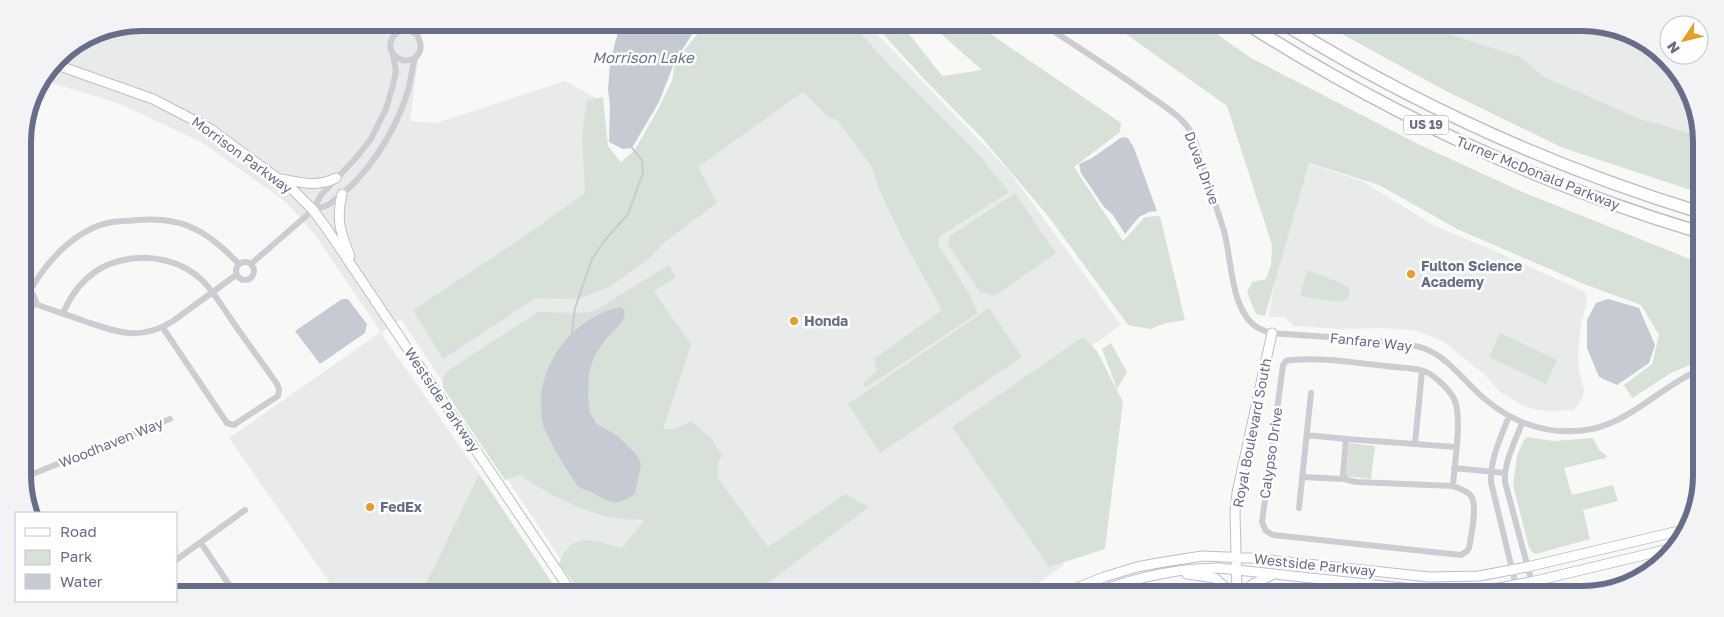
<svg xmlns="http://www.w3.org/2000/svg" width="1724" height="617" font-family="'Golos Text',sans-serif">
  <rect width="100%" height="100%" fill="#f8f9f7"/>
  <!-- built -->
  <path fill="#e9eaea" d="M142,23L420,24L421,36L410,121L436,123L565,81L600,100L602,157L629,165L717,25L869,26L1009,171L1121,325L970,431L1064,565L1026,592L581,590L401,319L381,333L479,474L423,590L334,589L229,438L381,332L315,235L286,202L201,142L120,104L42,80L63,52L97,32Z
    M1367,28L1620,29L1672,63L1700,126V172Z
    M1309,164L1362,181L1433,225L1497,252L1585,292L1587,304L1581,323L1578,354L1579,371L1584,390L1582,399L1574,410L1548,411L1533,409L1520,404L1499,391L1486,376L1444,342L1418,331L1381,328L1342,329L1294,326L1285,317H1268L1280,256Z"/>
  <!-- green -->
  <path fill="#d8e1d8" d="M705,25L854,26L890,66L979,155L1009,192L939,237L938,244L969,294L978,313L867,387L862,384L877,370L874,359L942,310L901,236L878,187L872,167L837,120L829,118L803,92L698,167L717,203L663,243L650,258L609,287L578,299L536,298L443,359L413,310L522,238L585,193L582,135L587,100L603,97L608,146L621,162L634,151L657,111L672,81L675,61Z
    M876,26H903L942,76L982,70L932,26H983L992,35L1121,123L1120,132L1074,167L1123,241L1145,217L1160,216L1185,320L1166,323L1150,329L1128,325L1048,216L982,138L924,79Z
    M1116,27H1207L1251,58L1420,145L1518,190L1690,259L1699,261L1697,362L1673,372L1632,398L1624,385L1652,364L1659,335L1641,305L1584,284L1457,229L1379,185L1309,163L1265,316L1256,314L1247,292L1252,282L1266,279L1271,265L1272,245L1227,106Z
    M1331,28H1439L1449,34L1520,57L1544,77L1640,119L1700,136V193L1563,148L1442,89Z
    M1015,193L1056,253L995,296L980,292L948,245L950,236Z
    M669,265L676,277L654,291L691,345L663,429H676L691,421L712,439L722,456L718,462V478L768,547L845,494L869,507L757,591L579,590L559,564C572,529 594,541 622,548L645,519C603,524 554,498 520,475L505,480L443,388V379L446,372L538,312L578,313L594,311Z
    M1307,270L1343,284L1349,288L1350,291C1349,296 1348,299 1343,301C1336,303 1309,297 1300,296Z
    M989,308L1022,357L880,453L848,404Z
    M1500,333L1557,360L1546,384L1489,357Z
    M1083,337L1097,351L1123,402L1105,549L1049,567L952,427Z
    M1111,343L1127,372L1117,389L1102,349Z
    M1528,437L1553,441L1593,438L1599,450L1607,456L1606,458L1564,468L1572,495L1613,485L1618,501L1583,510L1590,539L1536,554L1532,552L1529,548L1513,485L1517,456L1524,440Z
    M1349,443L1375,446L1371,479L1346,476Z
    M479,474L557,590H423Z"/>
  <!-- water -->
  <path fill="#c6cbd3" d="M622,25H698L675,61L659,102L632,148L623,149L609,142L610,106L608,90L610,62L619,28Z
    M1122,137L1128,138L1134,148L1157,211L1149,212L1139,217L1125,234L1113,215L1104,207L1081,173L1079,164L1092,158Z
    M342,299H348L367,324L365,333L320,364L295,331Z
    M1608,299L1639,308L1655,345L1649,363L1617,385L1599,377L1587,348V320L1596,303Z
    M621,307L625,311L623,321L605,340L594,357L589,372L588,398L590,413L597,424L618,436L637,455L641,464L635,494C614,508 609,502 590,491C587,490 582,489 579,487C572,480 545,435 543,424C531,372 570,317 621,307Z"/>
  <g fill="none" stroke-linecap="round" stroke-linejoin="round">
    <!-- stream -->
    <path stroke="#c6cbd3" stroke-width="2" d="M572,334L575,308L592,259L605,240L628,214L643,173L642,160L632,148"/>
    <!-- secondary casing -->
    <g stroke="#bebfc6" stroke-width="11">
      <path id="secondary" d="M54,64L153,99L209,128L292,189L313,210L327,229L570,590
        M280,179C302,182 315,188 336,178
        M342,194C336,219 340,232 350,256
        M1187,574L1215,578L1231,593
        M1067,592L1104,577L1137,567L1158,563L1202,556L1252,558L1429,577L1479,576L1527,567L1683,530
        M1097,592C1135,578 1178,568 1219,568L1412,589L1438,591L1475,590L1499,588L1531,582L1669,549
        M1237,593L1235,513L1237,493L1272,333
        M1244,593L1253,584L1270,576"/>
    </g>
    <!-- highway casing -->
    <g stroke="#bebec3" stroke-width="14">
      <path id="highway" d="M1252,27C1391,115 1541,185 1699,232
        M1289,27C1418,106 1555,168 1699,212"/>
    </g>
    <!-- street -->
    <path stroke="#cccdd2" stroke-width="6" d="M412,24C417,35 428,50 413,59C408,61 402,61 398,58C380,47 397,20 416,34
      M1046,26C1080,49 1114,70 1147,94C1164,106 1182,116 1193,135L1224,231C1232,259 1230,311 1258,328C1262,330 1267,332 1272,333C1307,336 1343,337 1378,341C1393,342 1408,343 1423,348C1443,355 1457,372 1472,387C1504,420 1545,438 1592,429C1631,421 1661,387 1697,371
      M313,210C318,208 326,207 331,203C367,177 395,133 408,91C411,80 412,68 415,57
      M236 271a9 9 0 1 1 18 0a9 9 0 1 1-18 0Z
      M251,264L313,210L321,195L355,159L371,139L386,109L393,85L396,71L393,54
      M24,291L32,293L36,301L31,309L24,310
      M29,292C47,261 75,229 112,222C120,221 130,221 138,220C160,218 182,221 201,232C216,241 227,252 239,264
      M35,304C52,310 68,315 84,321C117,332 140,342 173,321L236,275
      M63,313C74,288 92,268 119,261C149,253 182,260 204,282C216,295 225,311 235,325C249,345 263,364 277,384L279,389L278,396L238,422L234,425L227,423L163,328
      M1509,416C1501,437 1490,459 1491,482L1518,594
      M1522,423C1515,442 1504,461 1505,482L1535,594
      M1307,435L1346,439
      M1415,444L1422,371
      M1454,468L1505,473
      M25,477L170,419
      M1302,477L1344,479
      M1453,486C1454,466 1463,415 1454,399C1450,390 1433,374 1424,371C1412,367 1398,368 1386,366C1355,363 1322,357 1291,360L1286,361L1283,365L1262,522L1266,531L1273,535L1461,555L1467,551L1469,548C1471,536 1478,505 1471,496C1467,490 1459,489 1453,486L1357,482L1347,480L1343,475L1346,439L1456,447
      M1299,508L1311,393
      M201,543L232,589
      M176,560L245,510"/>
    <!-- secondary -->
    <use href="#secondary" stroke="#fff" stroke-width="9"/>
    <!-- highway -->
    <use href="#highway" stroke="#fff" stroke-width="11"/>
  </g>
  <!-- markers -->
  <g fill="#e79e29" stroke="#fff" stroke-width="2">
    <circle cx="1411" cy="274" r="5"/>
    <circle cx="794" cy="321" r="5"/>
    <circle cx="370" cy="507" r="5"/>
  </g>
  <g text-anchor="middle" stroke-width="5" stroke-linejoin="round" paint-order="stroke">
    <!-- shield labels -->
    <rect fill="#fff" stroke="#9599ac" stroke-width="1" x="1403.5" y="115.5" width="45" height="19" rx="4"/>
    <g font-size="12" font-weight="bold" fill="#686d89">
      <text x="1426" y="129">US 19</text>
    </g>
    <!-- street labels -->
    <g font-size="14" fill="#686d89" stroke="#fff">
      <text transform="translate(242 155) rotate(36)" y="5">Morrison Parkway</text>
      <text transform="translate(1202 168) rotate(70)" y="5">Duval Drive</text>
      <text transform="translate(1538 173) rotate(22)" y="5">Turner McDonald Parkway</text>
      <text transform="translate(1371 342) rotate(6)" y="5">Fanfare Way</text>
      <text transform="translate(442 400) rotate(56)" y="5">Westside Parkway</text>
      <text transform="translate(1252 433) rotate(-79)" y="5">Royal Boulevard South</text>
      <text transform="translate(111 443) rotate(-22)" y="5">Woodhaven Way</text>
      <text transform="translate(1271 453) rotate(-82)" y="5">Calypso Drive</text>
      <text transform="translate(1315 565) rotate(6)" y="5">Westside Parkway</text>
    </g>
    <!-- poi labels -->
    <g font-size="14" font-weight="bold" fill="#686d89" stroke="#fff" text-anchor="start">
      <text x="1421" y="271">Fulton Science<tspan x="1421" dy="16">Academy</tspan></text>
      <text x="804" y="326">Honda</text>
      <text x="380" y="512">FedEx</text>
    </g>
    <!-- water labels -->
    <g font-size="15" font-style="italic" fill="#69748b" stroke="#fff">
      <text x="643" y="63">Morrison Lake</text>
    </g>
  </g>
  <!-- crop -->
  <path d="M0 0H1724V617H0ZM142 31H1582A111 111 0 0 1 1693 142V475A111 111 0 0 1 1582 586H142A111 111 0 0 1 31 475V142A111 111 0 0 1 142 31Z" fill="#f3f3f6" fill-rule="evenodd"/>
  <path fill="none" stroke="#686d89" stroke-width="6" d="M142 31H1582A111 111 0 0 1 1693 142V475A111 111 0 0 1 1582 586H142A111 111 0 0 1 31 475V142A111 111 0 0 1 142 31Z"/>
  <!-- legend -->
  <rect x="15" y="512" width="162" height="90" fill="#ffffff" stroke="#c3c5d0"/>
  <rect x="25" y="528" width="25" height="8" fill="#ffffff" stroke="#c3c5d0"/>
  <text x="60" y="537" font-size="15" fill="#686d89">Road</text>
  <rect x="25" y="550" width="25" height="15" fill="#d8e1d8" stroke="#c3c5d0"/>
  <text x="60" y="562" font-size="15" fill="#686d89">Park</text>
  <rect x="25" y="574" width="25" height="15" fill="#c6cbd3" stroke="#c3c5d0"/>
  <text x="60" y="587" font-size="15" fill="#686d89">Water</text>
  <!-- north arrow -->
  <g transform="translate(1684 40) rotate(235)"><circle r="24" fill="#ffffff" stroke="#c3c5d0"/>
  <path d="M0-4L9 19L0 12L-9 19Z" fill="#e79e29"/>
  <text y="-8" font-size="14" font-weight="bold" text-anchor="middle" fill="#686d89">N</text>
  </g>
</svg>
